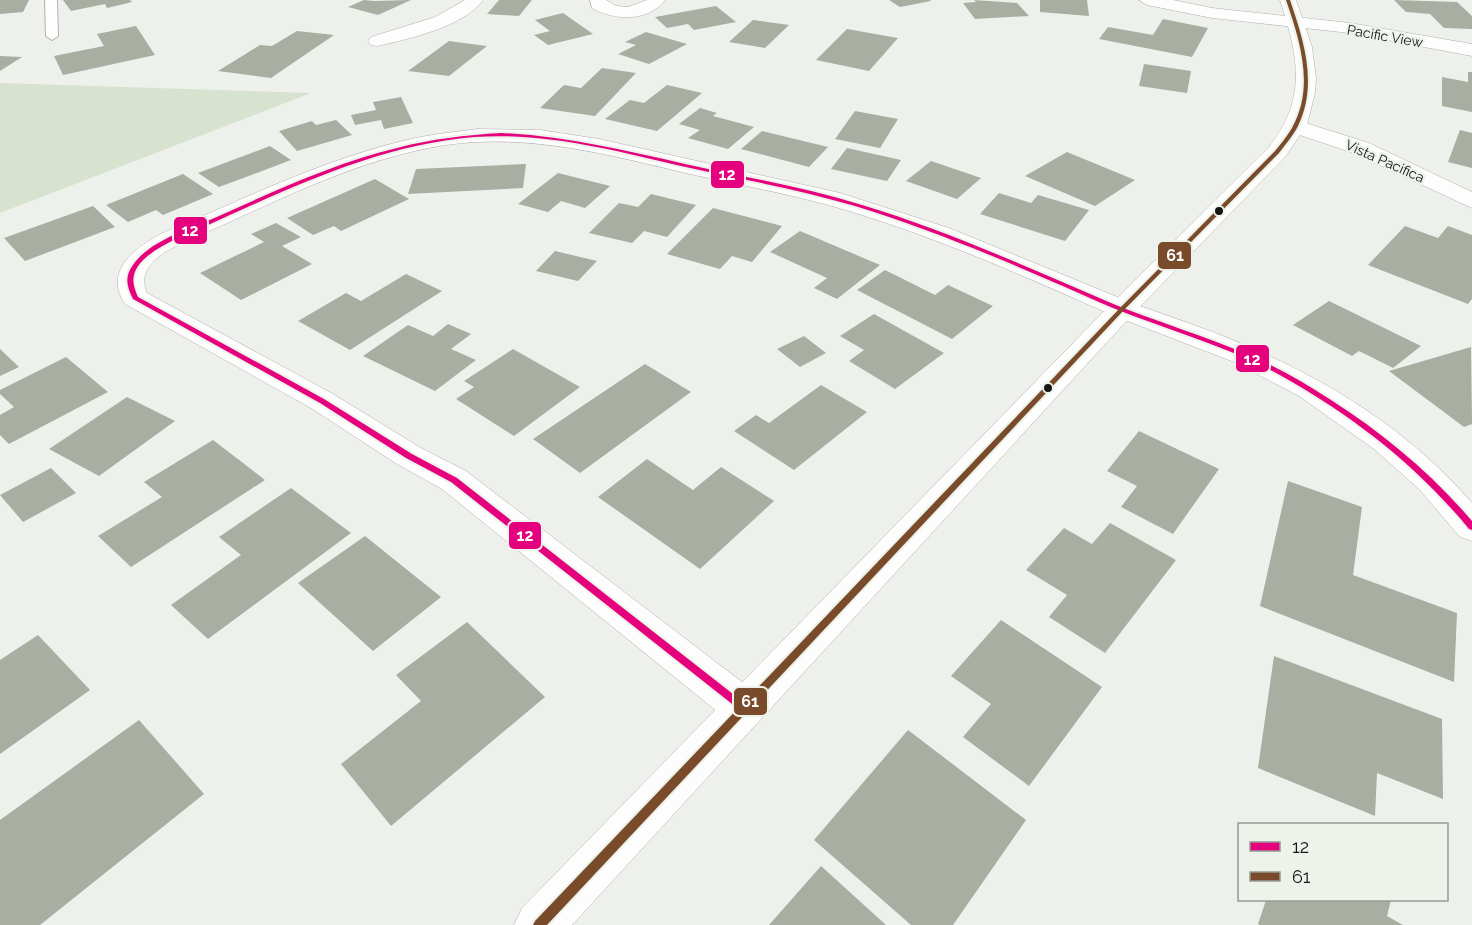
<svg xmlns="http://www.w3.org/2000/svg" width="1472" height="925" font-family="Raleway,sans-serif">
  <rect width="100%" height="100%" fill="#eef0ec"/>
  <!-- green -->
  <path fill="#d7e3ce" d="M0,83L311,93L0,213Z"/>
  <!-- building -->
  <path fill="#a8aea2" d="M0,0H29L23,12L0,14Z
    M63,0H130L132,2L107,8L105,4L71,11Z
    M364,0L374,1L411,0L378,15L348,7Z
    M499,0H532L519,16L487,14Z
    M889,0H930L931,1L900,7Z
    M974,0L1017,3L1029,16L975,19L963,3L976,2Z
    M1040,0H1087L1089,16L1040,12Z
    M1394,0L1457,2L1472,16V29L1444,28L1430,14L1406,12Z
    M716,6L736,22L694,30L688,24L667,28L655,17Z
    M563,13L593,34L548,45L534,35L550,31L535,20Z
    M1163,19L1208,28L1192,57L1099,39L1108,27L1153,35Z
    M753,20L789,25L765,48L729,42Z
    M136,26L155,55L63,75L54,56L104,46L97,34Z
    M847,29L898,38L869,71L816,60Z
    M297,31L334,35L271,78L218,71L260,45L272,46Z
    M646,32L687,44L649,64L618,54L636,45L625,42Z
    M449,41L487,46L449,76L408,71Z
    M0,56L22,57L0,71Z
    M1144,64L1191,71L1187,93L1139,86Z
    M602,68L636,73L595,116L540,108L564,85L581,88Z
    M1468,72H1472V112L1442,106V77L1468,82Z
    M667,85L702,93L657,131L605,119L630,100L644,103Z
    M401,97L413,123L384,129L381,120L355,125L351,115L376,110L373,102Z
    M700,108L717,113L713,116L754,127L728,149L688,138L700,130L679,124Z
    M855,111L898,119L880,148L835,139Z
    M336,120L352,135L297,151L279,131L312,121L316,125Z
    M1460,130L1472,133V168L1448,162Z
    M762,131L828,147L809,167L741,149Z
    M270,146L291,160L219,187L198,173Z
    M847,148L901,160L887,181L831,169Z
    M1067,152L1135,180L1095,206L1025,176Z
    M931,161L981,178L957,199L906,181Z
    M526,164L523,188L408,194L416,169Z
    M558,173L610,186L585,208L561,201L548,212L518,204Z
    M183,174L213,194L163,215L156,210L128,222L106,205Z
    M375,179L409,199L341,231L334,226L313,235L287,218Z
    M999,193L1031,203L1038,195L1089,210L1065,241L980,214Z
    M651,194L696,205L667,237L644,231L632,243L589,233L619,203L638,207Z
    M93,206L115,227L25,261L4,238Z
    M713,208L782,226L752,262L732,256L720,269L667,254Z
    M276,223L301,237L282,246L312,264L241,300L200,273L264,242L251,234Z
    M1405,226L1438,238L1448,226L1472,235V299L1468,304L1368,265Z
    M800,231L880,265L837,299L814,288L827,278L770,252Z
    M555,251L597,261L578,281L536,271Z
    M885,270L935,295L948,285L993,306L952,339L857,290Z
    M406,274L442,291L350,350L298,321L346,293L361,301Z
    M1329,301L1421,346L1393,368L1359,351L1352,356L1293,325Z
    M874,314L944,353L895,389L849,361L864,350L840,336Z
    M448,324L471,334L451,349L476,360L435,391L363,356L408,325L433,336Z
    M804,336L826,353L800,367L777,349Z
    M1471,347L1472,424L1464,427L1389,371Z
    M0,349L19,367L0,376Z
    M513,349L580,387L514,436L456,399L474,387L464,381Z
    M66,357L108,392L9,444L0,435V415L14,407L0,394V390Z
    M645,364L691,392L580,473L533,439Z
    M821,385L867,412L794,470L734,431L756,415L769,423Z
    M127,397L175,421L99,476L49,449Z
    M1139,431L1219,469L1173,534L1121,507L1137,486L1107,471Z
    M213,440L265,480L131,567L98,536L162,497L144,482Z
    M647,459L693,490L721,467L774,501L700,569L598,497Z
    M51,468L76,493L23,522L0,495Z
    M1288,481L1362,507L1353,575L1457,613L1454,682L1260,606Z
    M291,488L351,533L208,639L171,605L241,555L219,537Z
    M1110,523L1176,560L1105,653L1049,617L1067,595L1026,570L1064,528L1092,544Z
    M365,536L441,597L373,651L298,583Z
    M1001,620L1102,687L1029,786L963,737L991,704L951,676Z
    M467,622L545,697L391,826L341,764L421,701L396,675Z
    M38,635L90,690L0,754V660Z
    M1274,656L1442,719L1443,799L1377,773L1375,816L1258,768Z
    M139,720L204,794L40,925H0V820Z
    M908,730L1026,820L953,925H911L814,840Z
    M821,866L886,925H769Z
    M1266,900H1391L1387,916L1403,925H1260L1258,924Z"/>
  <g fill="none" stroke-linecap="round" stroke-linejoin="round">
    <!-- service casing -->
    <g stroke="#afb0ad" stroke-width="2">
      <path id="service" d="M45,0H57L58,36L52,40L46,36Z"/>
    </g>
    <!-- minor casing -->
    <g stroke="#afb0ad" stroke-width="1">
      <path id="minor" d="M465,0H483C464,27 408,39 377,46L371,45L368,41L371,37L435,17Z
        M590,0H606L616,6L628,7L647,0H665C649,22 614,21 592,8Z
        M1139,0H1173L1212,8L1350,23L1472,44V56L1350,33L1212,18L1147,5Z
        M1296,120L1369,143L1472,192V208L1353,153L1288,131L1285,126L1288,121Z
        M478,129L540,130L599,139L840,193L949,228L1132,303L1136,309L1132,315L1122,317L1112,315C1026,277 939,238 849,211C797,195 743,186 690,174C609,155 530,133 446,145C361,158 283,198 205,233C182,243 132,260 147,293L333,394L421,448L466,471L759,695L765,708L759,721L744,727L729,721L442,489L397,464L311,408L125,304C112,285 117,267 134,252C155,233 185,224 210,213C275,184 341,155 411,139C433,134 455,132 478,129Z"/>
    </g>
    <!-- tertiary casing -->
    <g stroke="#afb0ad" stroke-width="1">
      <path id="tertiary" d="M1122,301C1145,307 1168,316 1191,324C1297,362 1398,417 1472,503V541L1460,537L1420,490L1374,449L1299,396L1234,362L1112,315L1108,309L1112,303Z"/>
    </g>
    <!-- secondary casing -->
    <g stroke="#afb0ad" stroke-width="1">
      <path id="secondary" d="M1280,0H1296L1312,47L1316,78L1315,93L1307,125L1285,157L1132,315L572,925H514L522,908L1112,303L1269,147C1308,98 1298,55 1280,0Z"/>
    </g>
    <!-- service -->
    <use href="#service" fill="#fcfdfc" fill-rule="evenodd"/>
    <!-- minor -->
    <use href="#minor" fill="#fcfdfc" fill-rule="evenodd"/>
    <!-- tertiary -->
    <use href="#tertiary" fill="#fcfdfc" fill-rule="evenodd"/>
    <!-- secondary -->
    <use href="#secondary" fill="#fcfdfc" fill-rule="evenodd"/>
    <!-- bus-1 casing -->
    <g stroke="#edf2ea" stroke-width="4">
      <path id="bus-1" d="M501,133C565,136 623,150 685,164C744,177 804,187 862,205C948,231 1029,268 1111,303C1157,322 1206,336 1251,356C1279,368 1305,383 1331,400C1384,434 1431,473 1472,521V530L1469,529C1418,467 1356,418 1285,378C1231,347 1170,331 1113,308C1096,301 1081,294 1065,287C996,257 927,228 855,206C798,189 739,179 681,166C613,150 544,132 474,137C379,145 292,187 206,226C185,235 140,251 134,275C132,283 135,290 138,297L324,399L412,454L457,478L747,705L749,708L747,711L744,712L741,711L451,482L406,458L320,403L133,299C127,287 124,277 133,265C150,240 192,228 219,216C277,190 335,163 397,148C431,139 466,135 501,133Z"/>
    </g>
    <!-- bus-2 casing -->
    <g stroke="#edf2ea" stroke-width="4">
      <path id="bus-2" d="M1286,0H1290C1304,41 1318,85 1298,126C1293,136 1285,145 1279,153L1124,310L547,925H533L535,921L1120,308L1275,151C1281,144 1287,136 1292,128C1315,87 1300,41 1286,0Z"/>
    </g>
    <!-- bus-1 -->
    <use href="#bus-1" fill="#e5007d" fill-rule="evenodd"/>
    <!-- bus-2 -->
    <use href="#bus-2" fill="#7a4b2a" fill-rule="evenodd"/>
  </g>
  <!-- markers -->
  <g fill="#161715" stroke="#edf2ea" stroke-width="2">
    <circle cx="1219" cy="211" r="5"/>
    <circle cx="1048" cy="388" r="5"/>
  </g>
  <g text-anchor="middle" stroke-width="4.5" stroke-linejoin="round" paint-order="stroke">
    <!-- far-street labels -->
    <g font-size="14" fill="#161715" stroke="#edf2ea">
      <text transform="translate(1385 36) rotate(10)" y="5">Pacific View</text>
      <text transform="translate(1385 161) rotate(24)" y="5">Vista Pacifica</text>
    </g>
  </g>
  <g stroke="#edf2ea" stroke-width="2">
    <rect x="710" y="160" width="35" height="29" rx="6" fill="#e5007d"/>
    <rect x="173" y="216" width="35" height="29" rx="6" fill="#e5007d"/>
    <rect x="1157" y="241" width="35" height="29" rx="6" fill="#7a4b2a"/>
    <rect x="1235" y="344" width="35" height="29" rx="6" fill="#e5007d"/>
    <rect x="508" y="521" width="34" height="29" rx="6" fill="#e5007d"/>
    <rect x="733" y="687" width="35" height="29" rx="6" fill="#7a4b2a"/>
  </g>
  <g font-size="16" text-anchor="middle" font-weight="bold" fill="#fff">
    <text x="727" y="180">12</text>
    <text x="190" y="236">12</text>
    <text x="1175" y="261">61</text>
    <text x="1252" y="365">12</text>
    <text x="525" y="541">12</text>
    <text x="750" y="707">61</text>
  </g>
  <!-- legend -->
  <rect x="1238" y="823" width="210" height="78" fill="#edf2ea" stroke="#979a95" stroke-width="1.5"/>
  <rect x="1250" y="842" width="30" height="9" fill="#e5007d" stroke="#979a95" stroke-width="1.5"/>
  <text x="1292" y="853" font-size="18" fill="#161715">12</text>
  <rect x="1250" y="872" width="30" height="9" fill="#7a4b2a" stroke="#979a95" stroke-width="1.5"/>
  <text x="1292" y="883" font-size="18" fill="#161715">61</text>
</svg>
